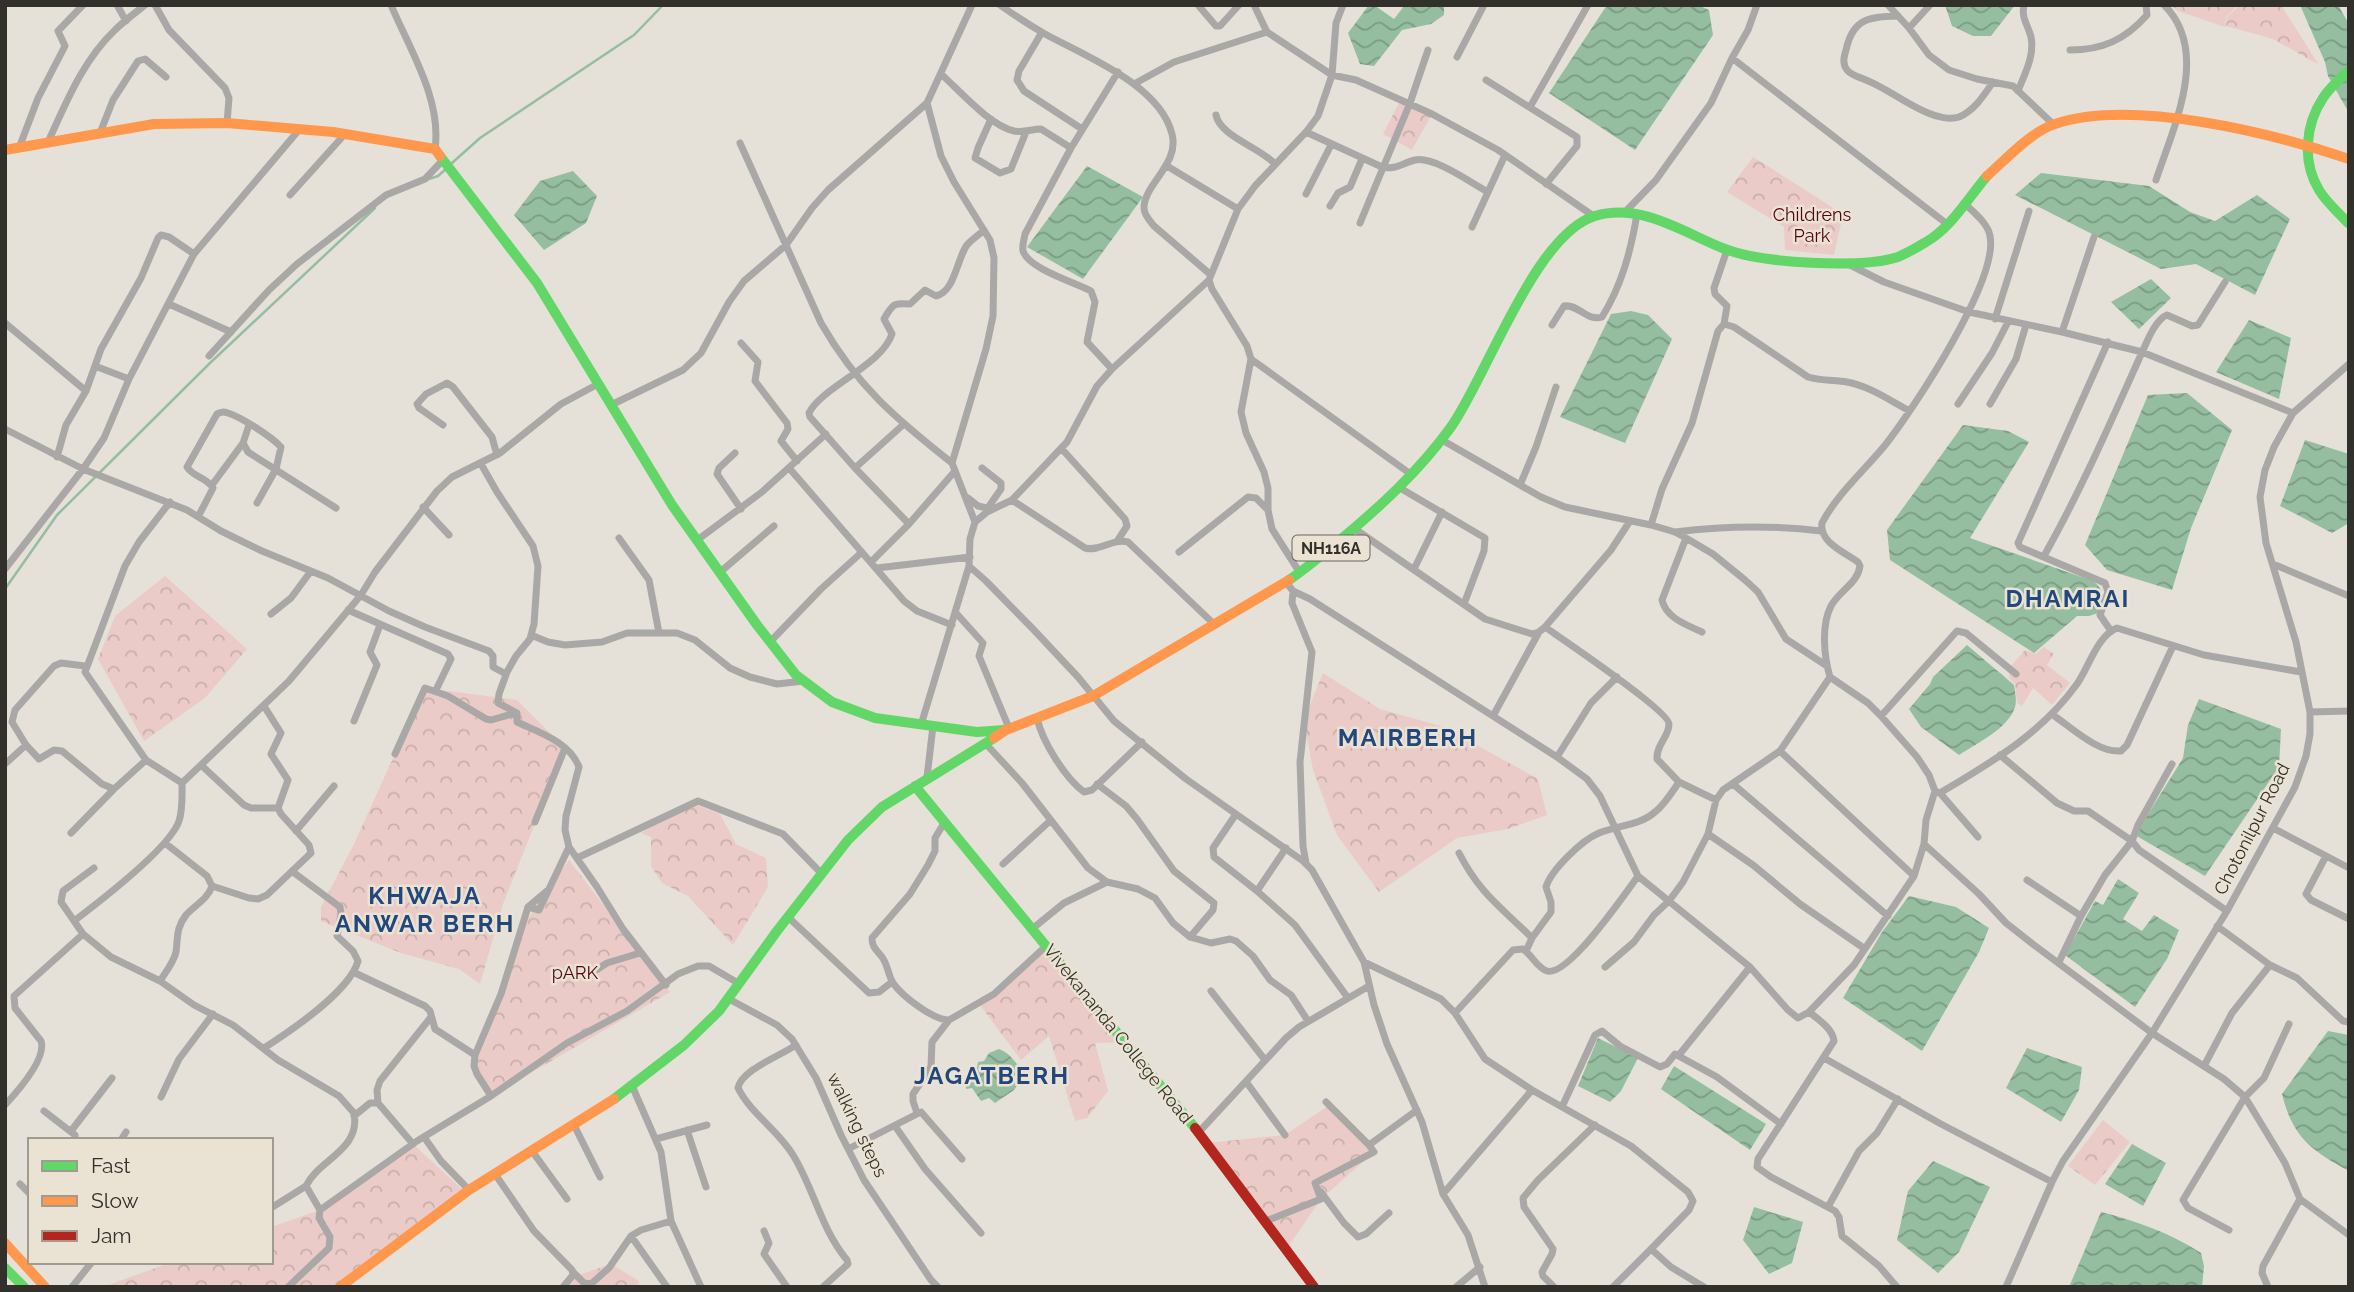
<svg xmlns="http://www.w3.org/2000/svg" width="2354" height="1292" font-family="Raleway,sans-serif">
  <defs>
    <pattern id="forest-crowns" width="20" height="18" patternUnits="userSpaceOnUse" patternTransform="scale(1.75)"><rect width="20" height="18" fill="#eacbc7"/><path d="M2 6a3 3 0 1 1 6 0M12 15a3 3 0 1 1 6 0" fill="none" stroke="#c9afab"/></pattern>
    <pattern id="water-waves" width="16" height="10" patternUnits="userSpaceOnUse" patternTransform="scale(1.75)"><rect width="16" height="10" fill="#95bea0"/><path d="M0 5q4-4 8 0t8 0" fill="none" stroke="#7a9b83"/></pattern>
  </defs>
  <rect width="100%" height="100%" fill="#e5e1d8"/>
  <!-- forest -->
  <path fill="url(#forest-crowns)" d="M2171,5H2238L2226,17L2225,27L2178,11Z
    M2240,5H2281L2319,65L2273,39L2226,26L2227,17Z
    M1401,99L1432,114L1412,150L1383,134Z
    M1753,157L1843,214L1834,255L1785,250L1784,227L1727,192Z
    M165,576L247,649L205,698L144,741L98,659L115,616Z
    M2044,647L2054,654L2047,665L2070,683L2052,705L2033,688L2022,706L2017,703L2015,684L2009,678L2010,667L2025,650L2035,654Z
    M1323,673L1380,709L1444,727L1538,779L1547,815L1508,829L1457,838L1379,892L1337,835L1313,770L1304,720Z
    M425,688L517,700L565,748L503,904L480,984L459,969L401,953L321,921V907L354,844Z
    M697,805L720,814L736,844L766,858L768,887L733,945L688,896L662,883L651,866V837L641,833L666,816Z
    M569,860L670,992L491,1096L474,1066L524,924Z
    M1045,949L1126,1042L1095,1043L1108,1091L1087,1118L1075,1121L1049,1036L1021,1060L980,1005Z
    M1328,1106L1374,1152L1321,1199L1286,1250L1207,1143L1285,1135Z
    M2103,1120L2130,1142L2095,1185L2068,1166Z
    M413,1144L464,1191L335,1287H103L172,1262H271V1227L320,1210Z
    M611,1264L639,1281L638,1287H562L570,1278Z"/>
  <!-- water -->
  <path fill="url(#water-waves)" d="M1369,5H1374L1394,19L1405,5H1444V15L1431,24L1402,30L1374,66L1360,64L1348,33Z
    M1607,5H1698L1709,10L1713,35L1635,150L1549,93Z
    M1945,5H2015L1991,36H1973L1952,26Z
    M2300,5H2338L2349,24V113L2328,76L2325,62Z
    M1087,166L1143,197L1083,279L1027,247Z
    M573,171L597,196L586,223L544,250L514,215L540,181Z
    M2041,173L2149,186L2190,212L2215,221L2257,195L2290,219L2255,295L2196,264L2161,269L2015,195Z
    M2151,279L2171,298L2139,329L2111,302Z
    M1631,311L1648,315L1672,339L1625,443L1560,417L1611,314Z
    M2249,320L2291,338L2279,399L2216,372Z
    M2187,393L2232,430L2191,528L2172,590L2107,570L2085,545L2148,395Z
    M1963,425L2008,431L2029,442L1970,538L2093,581C2105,590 2104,600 2098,613L2089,616H2077L2034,653L1890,560L1887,530Z
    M2305,440L2349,454V523L2332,533L2280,506Z
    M1967,645L2014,685C2015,692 2017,700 2015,707C2008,729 1977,743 1959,755L1921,727L1909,709L1930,684L1933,677Z
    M2199,699L2281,729L2279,767L2205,876L2135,835L2183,758L2188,725Z
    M2118,879L2139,893L2123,919L2142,931L2154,915L2179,930L2167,959L2135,1007L2065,955L2095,901L2103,905Z
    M1909,896L1956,907L1989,928L1979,952L1922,1051L1843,998L1882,932Z
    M2328,1031L2349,1035V1171C2311,1150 2293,1138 2282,1094Z
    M1598,1038L1638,1058L1621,1091L1610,1102L1578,1086Z
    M2027,1048L2082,1067L2079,1090L2061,1122L2006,1088Z
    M999,1049C1008,1052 1014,1060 1020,1068L1018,1076L1021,1081L1014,1090L995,1103L989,1098L981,1101L972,1088L966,1089L965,1076L970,1069L977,1068L978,1062L984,1061L989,1053Z
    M1674,1066L1766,1124L1750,1150L1661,1089Z
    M2132,1144L2166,1163L2143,1206L2105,1184Z
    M1933,1161L1990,1187L1959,1252L1938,1273L1897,1240L1908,1191Z
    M1754,1207L1803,1222L1792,1263L1769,1274L1743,1240Z
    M2101,1212C2137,1221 2170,1233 2201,1253L2204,1266L2202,1287H2069Z"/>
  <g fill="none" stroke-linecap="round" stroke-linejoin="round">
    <!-- stream -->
    <path stroke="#95bea0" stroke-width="2.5" d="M452,163L480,138L634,35L663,5
      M429,179L438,176L447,168
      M5,589L57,515L210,363L375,208"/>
    <!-- street -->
    <path stroke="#aaa8a6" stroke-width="7" d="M117,5L126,21
      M155,5L169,30L225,88L229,98L227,123
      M391,5C410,50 442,100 435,149
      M1000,5C1014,15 1029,25 1045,34C1085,56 1160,85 1172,134C1180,164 1144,184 1144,208C1144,215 1150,221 1154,226L1211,275
      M1198,5L1216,26H1220L1239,5
      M1254,5L1267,32L1332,75L1356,80L1432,114L1498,150L1592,215
      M1343,5L1336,23L1332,75L1318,116L1306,132L1255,186L1238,209L1209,280L1212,289L1247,346L1251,359L1412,475
      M1888,5L1909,28L1929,55L1949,70L1977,79L2013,86L2053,124
      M1898,16C1869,17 1853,18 1846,50C1844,57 1842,63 1847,70C1852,76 1860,77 1866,80C1888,89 1906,104 1928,113C1937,117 1950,120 1959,117C1975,110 1984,95 1993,82
      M1909,28L1930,5
      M1042,32L1019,71L1017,80L1024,91L1082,129
      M2070,50C2102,50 2125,40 2147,15L2146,5
      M1457,57L1484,5
      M1732,58L1947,224
      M941,74C960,91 989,125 1014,131C1024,133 1032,129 1041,129L1071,148
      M1486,80L1577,137V146L1546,184
      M1134,84L1174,62L1267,32
      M2018,91C2024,75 2035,56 2031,37C2028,25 2021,18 2024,5
      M1530,107L1588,5
      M1216,115C1220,136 1259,147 1274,163
      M991,119L978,148L975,158L1000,173L1011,169L1026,132
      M1306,132L1382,167C1396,170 1402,163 1415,160C1434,156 1471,183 1488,192
      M100,133L113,100L138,61L145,59L166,77
      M48,142C66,103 83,60 115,30C124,21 135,13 145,5
      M740,143L821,323C857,386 895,418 952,463
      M19,148L38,98L65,46L58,31L83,5
      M1167,166L1238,209
      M2156,180C2173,128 2211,51 2164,5
      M1306,194L1331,145
      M290,195L345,134
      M1330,206L1338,193L1350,187L1362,159
      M1627,210L1656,180L1711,103L1732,58L1748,30L1757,5
      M1360,223L1410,103L1428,50
      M1472,227L1505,155
      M1850,265L1884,282L1969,312L2062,332L2142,352L2293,413
      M169,304L231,332
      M1995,319L2029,211
      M5,323L86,391
      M1724,324L1727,306L1715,294L1714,288L1727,250
      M1552,325L1564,306C1579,304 1587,322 1602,317C1622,285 1631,250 1637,214
      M2062,332L2094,237
      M2108,342L2018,543L2020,547L2105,583L2108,592L2100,615L2111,631
      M741,343L758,362L755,381L787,423L788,429L781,441L797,461
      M209,356L269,290L297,264L386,195L425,179L443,160
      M1251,359L1241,412L1246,433L1264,472L1268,488V510L1272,529L1300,573
      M95,366L129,379
      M1112,369L1087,342L1095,302L1091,291C1074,282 1029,269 1023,251C1022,245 1024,240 1025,234L1071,148L1118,72
      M1958,404L1992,353L2008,322
      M1990,404L2016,359L2026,325
      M611,405L683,370L701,353L729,302L744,281L786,245L812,208L828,190L927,103L972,5
      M249,425L243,443L248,452L336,508
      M443,425L419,408L417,404L426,394L447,383L453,387L492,437L497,455
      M5,429L83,469L187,510L221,531L262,551L328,578L389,611L425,627L489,651L493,656V667L506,674
      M1442,440L1541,497L1565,507L1651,525L1675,532L1686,538L1713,554L1745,580L1758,592L1786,639L1827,666
      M1061,448L1125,519L1127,526L1118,540
      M735,453L719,468L717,474L741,509
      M57,457L66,425L86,391L101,349L141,278L158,238L161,235L169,237L194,254
      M481,464L497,492L533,546L538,566L534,624L530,639L516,656L507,672L499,694L498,703L517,713V722C538,732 570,742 579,767L566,816L565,830L569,847L597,887L623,929L666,985
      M855,468L904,424
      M982,468L1001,483V489L987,509
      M790,469L904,601L917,611L952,625
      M212,485L243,443
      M1520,485L1536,447L1556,387
      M1400,488L1485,538L1484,551L1464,604
      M968,498L978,506L991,509
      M1012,500L1067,442L1097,386L1112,369L1209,280
      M170,502L139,542L125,566L85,672L146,760L182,783
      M423,507L449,535
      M198,517L213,488C208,478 193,477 187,467L217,414C222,412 222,411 228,413C241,417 272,437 281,447L276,469L257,503
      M975,522L987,512L1012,500L1085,548C1100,552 1112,538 1128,542L1215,625
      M909,524L855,468L810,417L809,413C822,387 882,365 892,334L884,319C893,303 894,303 910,304L925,290L936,296C955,292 957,258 967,245C972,239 979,235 984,230
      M1651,525L1662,489L1692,423L1718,331L1724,324L1734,327L1808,377C1821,381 1834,380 1847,382C1869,386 1889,400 1908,410
      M1355,529L1485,619L1532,634L1539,632L1545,627L1611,550L1630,521
      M1675,532C1723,526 1773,525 1821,531
      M619,538L649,580L659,633
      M1686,538L1662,600C1666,618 1687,625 1702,632
      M696,541L762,492L826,434
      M1179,552L1248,497L1256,498L1268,510
      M2044,556C2080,492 2109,426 2139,359C2145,347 2154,320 2167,315L2192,326L2198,325L2225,282
      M871,562L909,524L955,471
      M2273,564L2349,596
      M969,566L986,581L1033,629L1078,677L1114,721L1186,779L1303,861L1312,870L1364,962L1374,1005L1387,1044L1422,1122L1443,1194L1468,1235L1485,1287
      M877,568L970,557
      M5,569L83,469L104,438L129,379L194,254L298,131
      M1414,569L1442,512
      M719,573L774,526
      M1286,582L1293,591L1310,599L1557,757L1587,779L1600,796L1638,876L1750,967L1788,1010L1798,1018L1809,1012L1854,965L1914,876L1780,751
      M1293,591L1292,603L1312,652L1300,762L1303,846L1306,863
      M348,610L448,654L451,659L436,690
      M956,613L983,643L979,656L1009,728
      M271,614L291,598L311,571
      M1545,627C1562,639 1669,711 1669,724C1669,737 1656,745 1657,759L1679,782L1716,800
      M531,635L548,642L565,645L602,642L627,633H677L695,640L730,668L750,677L777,684L804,681
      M770,642L821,589L862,552
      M85,666L61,663L54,666L15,710L12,722L26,745L39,759L54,750L62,751L102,784L114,789L146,760
      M1830,677C1824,657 1821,625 1831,606C1839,591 1858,583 1860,566L1858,562C1844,552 1819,542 1822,523C1837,494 1865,470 1886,444C1914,408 1999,280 1990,236C1988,223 1973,212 1964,203
      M2310,712L2349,711
      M2053,715C2072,728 2098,753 2121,751L2127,745L2173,646
      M1493,716L1539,632
      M1881,716L1957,631L1966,633L2016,674
      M1037,718C1042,741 1065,778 1084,792L1092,790L1142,742
      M354,721L377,665L370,652L380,625
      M921,725L969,566L970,539L975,522L952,463L986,349L993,316L994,258L990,240L954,182L941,156L927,103
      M986,744L1022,783L1088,868L1107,882L1138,889L1155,898L1173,923L1190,937L1211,943L1230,939L1236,941L1253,956L1270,980L1291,995L1308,1021
      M395,754L425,688L448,696L486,719L491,720L516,713
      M2000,755L2057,803L2074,811H2088L2132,841L2105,875L2081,916L2059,962
      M1557,757L1591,703L1617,677
      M5,764L26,745
      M2172,764L2138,825L2132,841L2139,850L2227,911
      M201,765L244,805L251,808H278
      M927,777L933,726
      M1097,784L1126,806L1137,819L1174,871L1214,903L1213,910L1190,937
      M1733,784L1888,916
      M1935,791L1940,793C1992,762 2041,734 2077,684C2089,667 2097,636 2117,628L2204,655L2301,672
      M1940,793L1978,837
      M1236,814L1213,848L1214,857L1257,891L1295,925L1348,998
      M535,822L565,748
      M944,823L935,838V851L928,865L910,894L872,938C872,948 877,950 882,957C888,965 888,975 893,983C902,996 933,1020 949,1020L994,994L1046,946
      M2273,828L2349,868
      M296,831L334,786
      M71,833L114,789
      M1708,834L1753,865L1800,904L1865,949
      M1459,853C1480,894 1501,907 1532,938L1526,951
      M2326,856L2306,894L2311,900L2349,919
      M577,858L698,801L783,834L821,873
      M1003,864L1051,820
      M1914,876L1924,844
      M2027,880L2081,916
      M212,886L249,898L258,899L267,895L311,853L309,845L281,814L278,808L288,780L271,754L281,733L264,706
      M1257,891L1286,848
      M528,907L547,891
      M788,917L869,993L879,992L892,982
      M74,921C99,902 170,848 179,821C183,809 182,795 182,783L289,681L361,595L375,572L437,491L452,477L500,453L561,404L598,384
      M2217,926L2270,965L2297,978L2343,1021L2349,1022
      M1032,929L1064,903L1107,882
      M83,934L111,957L160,981L194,1005L233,1025L278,1060L339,1096L354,1113C361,1150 319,1159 306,1186L320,1210L319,1218L330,1237L329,1248L288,1287
      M1532,938L1551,912V902L1546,887C1551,870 1582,840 1599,833C1618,825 1639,826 1655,812C1665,804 1672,792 1679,782
      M1364,962L1441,999L1455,1013L1485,1059L1532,1090L1631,1146L1688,1192L1693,1201L1689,1210L1651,1249L1671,1267L1704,1287
      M1605,967L1634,942L1654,915L1669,901L1683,882L1708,834L1716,800L1723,790L1780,751L1830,677L1868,703L1881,716L1917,757L1929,775L1935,791L1926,820L1924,844L1979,894L2006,923L2034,945L2152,1033L2224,1079L2245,1097L2285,1163L2300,1199L2349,1235
      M353,972L425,1006L430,1011L435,1029L475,1055
      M593,972L607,963L640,953
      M160,981C165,973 174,962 176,952C178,937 176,928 186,915C195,905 208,899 212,886L207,876L165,843
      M1211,991L1265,1060
      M729,999L777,1025L792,1039L816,1078L841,1135L864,1180L931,1280L938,1287
      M1809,1012C1818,1019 1833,1029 1834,1041L1758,1159L1757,1167L1771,1177L1835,1211L1839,1217L1842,1236L1879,1266L1897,1287
      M1455,1013L1513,950L1523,949C1532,955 1537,968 1547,971C1568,977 1625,894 1638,876
      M796,1045C782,1055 741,1070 738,1088C751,1114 778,1130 793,1155C814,1189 821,1229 847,1260L848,1264L823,1287
      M264,1048C289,1032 350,991 358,961L353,951L337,936L341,914L340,907L293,872
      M1679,1055L1750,967
      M1824,1058L1941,1124L2052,1182
      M2204,1066L2232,1013L2270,965
      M1247,1083L1285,1135
      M633,1088L661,1152L671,1221L701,1287
      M491,1096L477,1074L474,1066L475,1055L501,994L528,907L539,910L569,847
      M161,1097L179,1059L213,1014
      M1326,1102L1369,1145
      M378,1103L377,1090L380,1081L431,1017
      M5,1105C17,1092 47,1059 41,1041L15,1008L14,996L83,934L61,902L63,891L94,868
      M1562,1107L1595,1035L1602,1031L1620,1046L1660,1067L1667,1064L1675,1054L1717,1077L1781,1124
      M44,1111L75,1135V1140
      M917,1113L913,1101V1094L931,1067L932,1042L949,1020
      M354,1116L370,1103H378L413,1144
      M574,1125L600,1177
      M895,1126L925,1169L981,1233
      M687,1130L706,1187
      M71,1131L112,1078
      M1199,1132L1286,1038L1299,1027L1369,986
      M424,1137L441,1161L469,1190
      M656,1139L707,1125
      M121,1140L126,1132
      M848,1149L921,1112L962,1159
      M532,1151L567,1199
      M495,1174L534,1231L572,1270L573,1275L563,1287
      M20,1184L30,1194
      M1321,1192L1344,1223L1358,1237L1366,1234L1389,1213
      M1443,1194L1532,1090
      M1828,1207L1859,1151L1877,1133L1898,1099
      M271,1208L306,1186
      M320,1210L417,1141L491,1096L567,1043L627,1011L678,974L698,966H709L738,983
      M1266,1221L1321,1199L1315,1183L1374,1152L1369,1145L1417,1110
      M2229,1230L2188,1208L2183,1200L2245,1097L2264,1078L2289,1024
      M764,1231L769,1243L764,1254L787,1287
      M631,1236L667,1287
      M573,1272L584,1283L591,1284L609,1268L631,1236L641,1230L671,1221
      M72,1287L92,1262
      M1456,1287L1480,1267
      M1554,1287L1543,1276L1542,1272L1552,1254L1553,1249L1524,1207L1523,1198L1538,1180L1595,1125
      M1613,1287L1651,1249
      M2006,1287L2052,1182L2063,1161L2152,1033L2227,911L2295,787L2306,756L2310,734V712L2296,642L2266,543L2260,497L2265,470L2274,447L2293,413L2349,364
      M2268,1287L2262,1273L2263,1266L2300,1199"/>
    <!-- fast -->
    <path stroke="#63d668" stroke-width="10" d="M440,156L537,283L672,505L757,625L796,675L832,702L875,718L977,732L1004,730
      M2348,223C2338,212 2327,203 2319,190C2302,162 2305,125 2323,98C2330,87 2340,79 2349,70
      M1289,580C1307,568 1323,554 1340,540C1381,506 1419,471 1451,427C1487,376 1535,234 1595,216C1641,202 1684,233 1725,249C1761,263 1861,269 1898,257C1907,253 1918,247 1926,242C1951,228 1969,197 1987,176
      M915,786L1195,1128
      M614,1099L684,1045L719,1011L777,931L848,840L882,807L994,738
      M5,1268L24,1287"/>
    <!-- slow -->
    <path stroke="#ff974d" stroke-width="10" d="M5,150L154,124L227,123L333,132L435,149L440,156
      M1987,176C2005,160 2032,131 2055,124C2132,98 2272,133 2349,159
      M994,738L1006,730L1093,696L1289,580
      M5,1243L45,1287
      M340,1287L469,1190L614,1099"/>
    <!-- jam -->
    <path stroke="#b3261e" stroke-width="10" d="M1195,1128L1314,1287"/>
  </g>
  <g text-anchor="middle" stroke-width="5" stroke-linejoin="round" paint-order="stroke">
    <!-- shield labels -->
    <rect fill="#eae3d3" stroke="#69665d" stroke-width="2" x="1292.5" y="535.5" width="77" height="25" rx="5"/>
    <g font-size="16" font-weight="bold" fill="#32302a">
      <text x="1331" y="554">NH116A</text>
    </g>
    <!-- park labels -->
    <g font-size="18" fill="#560013" stroke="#eae3d3">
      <text x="1812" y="221">Childrens<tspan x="1812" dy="21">Park</tspan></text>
      <text x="575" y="979">pARK</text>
    </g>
    <!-- street labels -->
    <g font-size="18" fill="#32302a" stroke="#eae3d3">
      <text transform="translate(2252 829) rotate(-63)" y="6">Chotonilpur Road</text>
      <text transform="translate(1118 1034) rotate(51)" y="6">Vivekananda College Road</text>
      <text transform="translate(857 1125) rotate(64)" y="6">walking steps</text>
    </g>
    <!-- district labels -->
    <g font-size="24" font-weight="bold" letter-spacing="2" fill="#21477d" stroke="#eae3d3">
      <text x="2068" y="607">DHAMRAI</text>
      <text x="1408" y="746">MAIRBERH</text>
      <text x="425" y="904">KHWAJA<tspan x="425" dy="28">ANWAR BERH</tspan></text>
      <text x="992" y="1084">JAGATBERH</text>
    </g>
  </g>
  <!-- border -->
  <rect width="2354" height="1292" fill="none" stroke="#32302a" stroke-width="14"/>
  <!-- legend -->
  <rect x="28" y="1138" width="245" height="126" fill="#eae3d3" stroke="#a09b8f" stroke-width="2"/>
  <rect x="42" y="1161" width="35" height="10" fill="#63d668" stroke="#a09b8f" stroke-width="2"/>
  <text x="91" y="1173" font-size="21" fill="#32302a">Fast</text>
  <rect x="42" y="1196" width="35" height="10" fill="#ff974d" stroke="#a09b8f" stroke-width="2"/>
  <text x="91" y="1208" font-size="21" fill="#32302a">Slow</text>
  <rect x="42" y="1231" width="35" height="10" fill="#b3261e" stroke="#a09b8f" stroke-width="2"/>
  <text x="91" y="1243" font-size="21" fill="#32302a">Jam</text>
</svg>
